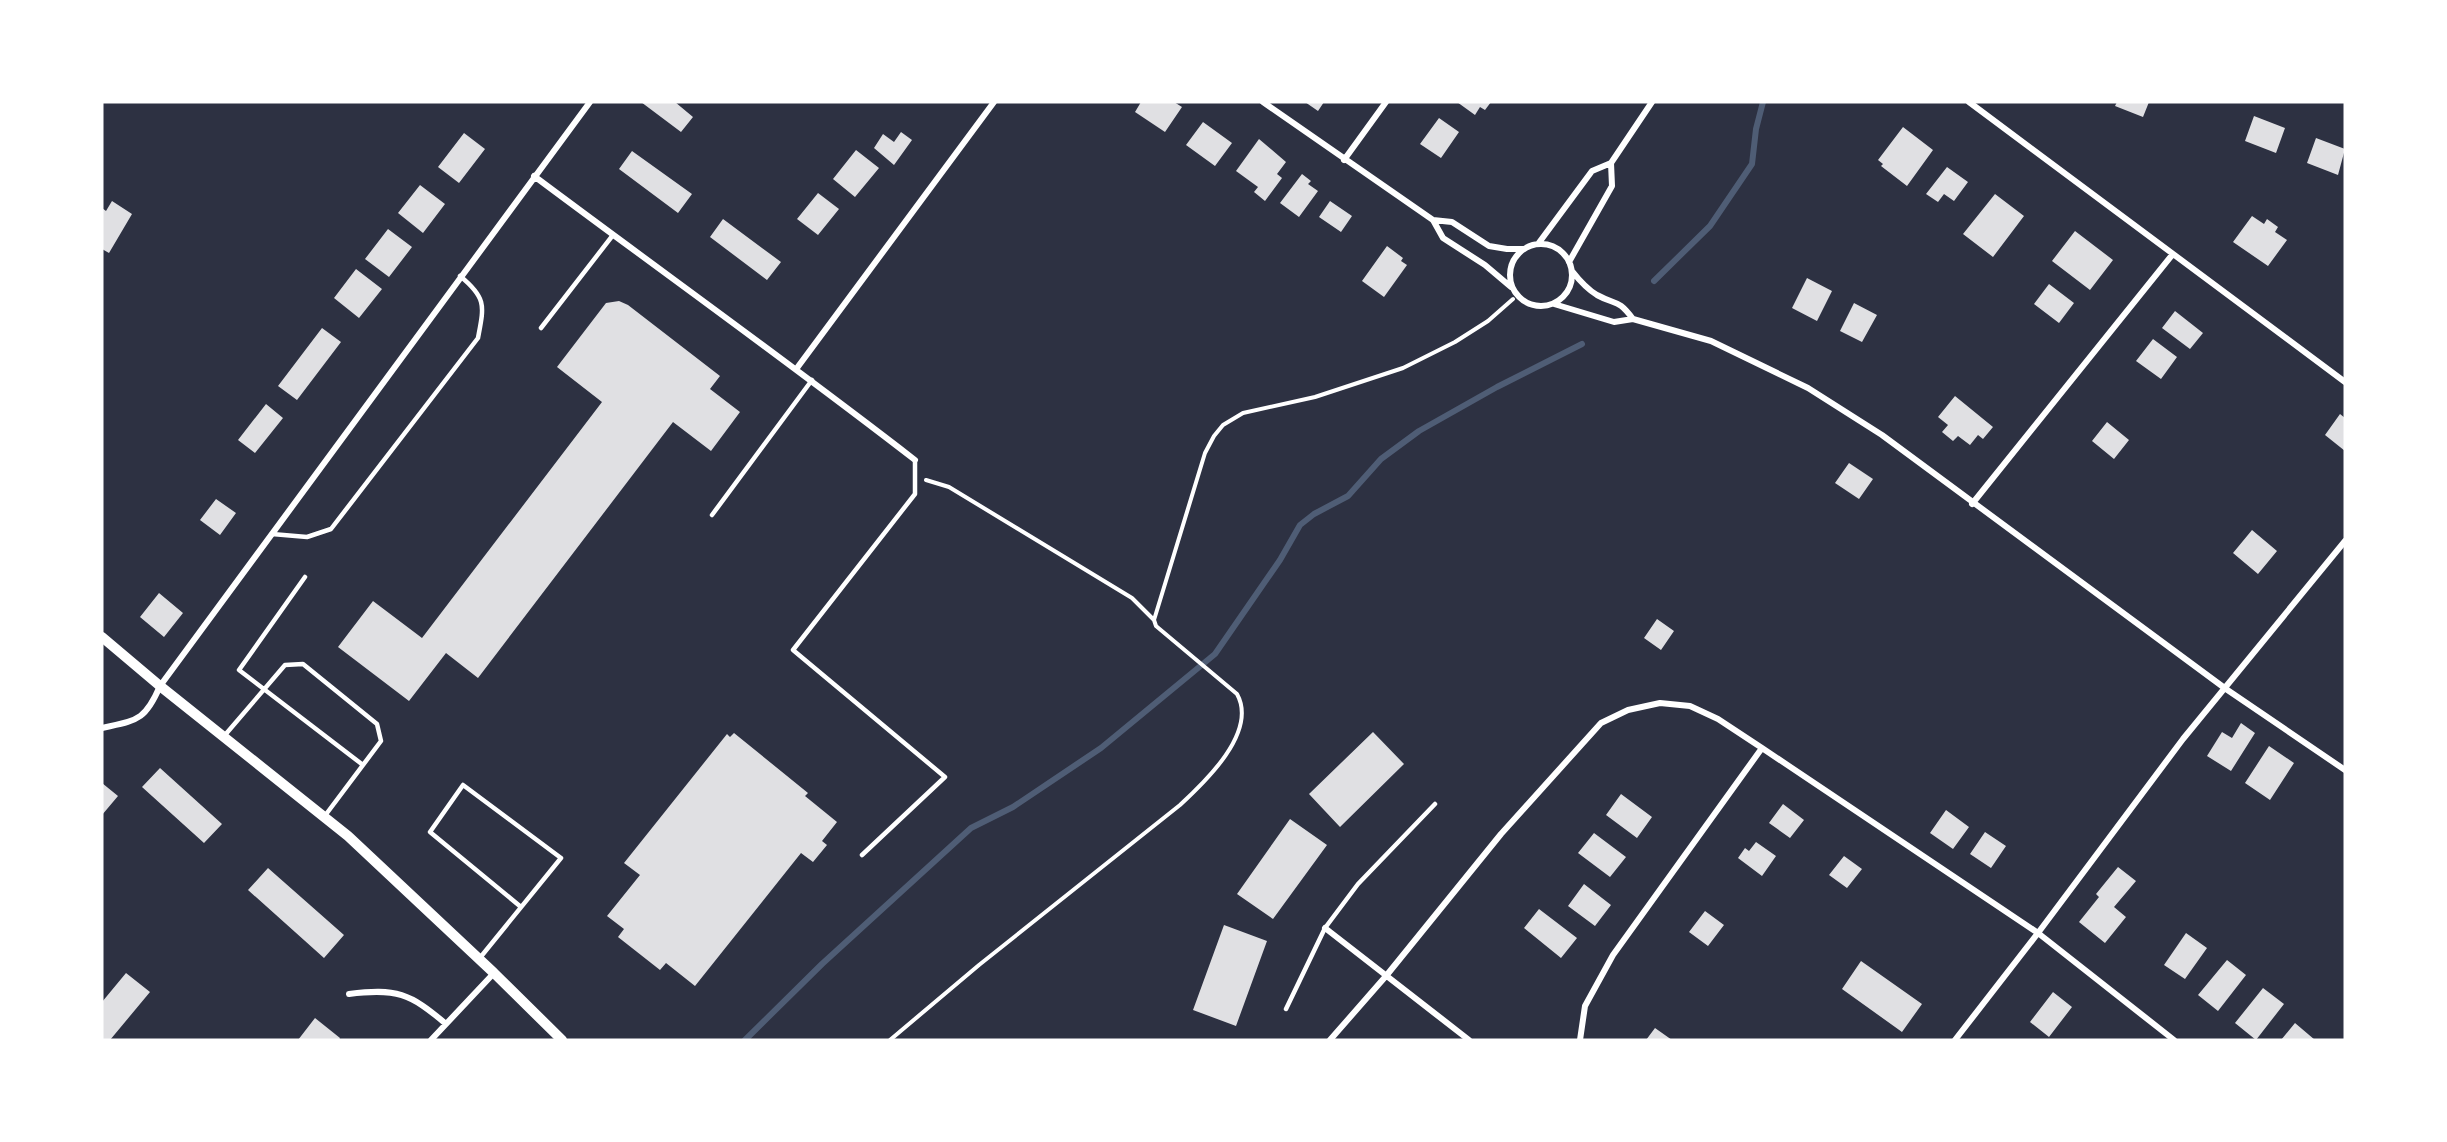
<svg xmlns="http://www.w3.org/2000/svg" width="2447" height="1142" font-family="Quicksand,sans-serif">
  <rect width="100%" height="100%" fill="#2d3142"/>
  <g fill="none" stroke-linecap="round" stroke-linejoin="round">
    <!-- stream -->
    <path stroke="#4f5d75" stroke-width="6" d="M1654,281L1710,226L1752,164L1756,129L1763,102
      M745,1040L822,964L971,828L1013,807L1101,748L1215,654L1280,560L1300,525L1314,514L1348,496L1381,459L1419,431L1497,387L1582,344"/>
  </g>
  <!-- building -->
  <path fill="#e0e0e3" d="M641,102H675L693,117L681,132Z
    M1141,102H1174L1182,107L1165,132L1135,112Z
    M1305,102H1324L1318,111Z
    M1457,102H1491L1485,110L1480,107L1475,115Z
    M2117,102H2149L2143,117L2115,106Z
    M2254,116L2285,128L2276,153L2245,141Z
    M1439,118L1459,132L1441,158L1420,144Z
    M1203,122L1232,143L1215,166L1186,145Z
    M1903,127L1933,150L1907,186L1881,166L1883,164L1878,160Z
    M901,132L912,140L894,165L874,148L883,134L894,142Z
    M464,133L485,149L459,183L438,167Z
    M2316,138L2345,149L2338,175L2307,163Z
    M1259,139L1286,162L1277,174L1282,178L1265,201L1254,192L1258,187L1236,171Z
    M856,150L879,168L855,197L833,179Z
    M632,151L692,194L678,213L619,169Z
    M1947,167L1968,182L1954,201L1944,194L1938,202L1926,194Z
    M1302,174L1311,181L1308,184L1318,191L1299,217L1280,203Z
    M420,185L445,204L423,233L398,213Z
    M818,193L839,209L818,235L797,219Z
    M1995,194L2024,216L1993,257L1963,234Z
    M112,201L132,214L109,253L102,249V208L106,211Z
    M1330,201L1352,216L1341,232L1319,217Z
    M2252,216L2264,224L2267,219L2278,227L2275,232L2287,240L2268,266L2233,242Z
    M723,219L781,262L767,280L710,237Z
    M388,229L412,247L389,277L365,259Z
    M2075,231L2113,260L2090,290L2052,261Z
    M1387,246L1403,258L1401,261L1407,265L1384,297L1362,281Z
    M356,269L382,289L359,318L334,298Z
    M1807,278L1832,291L1817,321L1792,308Z
    M2049,284L2074,303L2059,323L2034,304Z
    M619,301L628,305L720,376L710,389L740,412L711,451L673,422L478,678L446,653L409,701L338,647L373,601L422,638L602,402L557,367L606,303Z
    M1854,303L1877,315L1862,342L1840,331Z
    M2175,311L2203,333L2190,349L2162,328Z
    M322,328L341,342L297,400L278,386Z
    M2153,339L2177,357L2161,379L2136,361Z
    M1955,396L1993,427L1983,439L1978,435L1970,445L1958,436L1953,441L1942,432L1948,425L1938,417Z
    M266,404L283,418L255,453L238,440Z
    M2340,414L2345,418V451L2325,435Z
    M2107,422L2129,440L2114,459L2092,441Z
    M1849,463L1873,479L1859,499L1835,483Z
    M216,499L236,513L220,535L200,520Z
    M2252,530L2277,551L2258,574L2233,553Z
    M159,593L183,613L164,637L140,617Z
    M1657,619L1674,631L1661,650L1644,638Z
    M2241,723L2255,733L2231,771L2207,756L2222,732L2232,738Z
    M1373,732L1404,764L1340,827L1309,794Z
    M734,733L808,793L805,796L837,822L822,841L827,845L813,862L801,853L695,986L666,963L660,970L618,937L624,929L607,916L640,875L624,863L727,734L730,737Z
    M2269,746L2294,763L2270,800L2245,783Z
    M160,768L222,824L204,843L142,787Z
    M102,783L118,796L102,815Z
    M1621,794L1652,817L1637,838L1606,815Z
    M1783,804L1804,820L1790,838L1769,823Z
    M1946,810L1969,827L1953,849L1930,833Z
    M1290,819L1327,845L1273,919L1237,894Z
    M1985,832L2006,846L1991,868L1970,854Z
    M1594,833L1626,857L1610,877L1578,853Z
    M1756,842L1776,856L1762,876L1738,858L1745,848L1749,851Z
    M1844,856L1862,869L1847,888L1829,875Z
    M2118,867L2136,881L2114,907L2126,917L2105,943L2079,922L2099,897L2096,894Z
    M268,868L344,935L324,958L248,890Z
    M1584,884L1611,905L1595,926L1568,906Z
    M1539,909L1577,938L1561,958L1524,928Z
    M1705,911L1724,925L1708,946L1689,932Z
    M1224,925L1267,941L1236,1026L1193,1010Z
    M2186,933L2207,948L2185,979L2164,965Z
    M2227,960L2246,975L2218,1011L2198,995Z
    M1861,961L1922,1004L1902,1032L1842,989Z
    M126,973L150,992L110,1040H102V1002Z
    M2263,988L2284,1004L2256,1040L2235,1023Z
    M2053,992L2072,1007L2049,1037L2030,1022Z
    M315,1018L340,1038L339,1040H298Z
    M2295,1023L2315,1040H2281Z
    M1655,1028L1672,1040H1646Z"/>
  <g fill="none" stroke-linecap="round" stroke-linejoin="round">
    <!-- path -->
    <path stroke="#fff" stroke-width="4" d="M926,480L949,487L1132,598L1154,620
      M890,1040L979,965L1180,805C1205,782 1258,732 1237,694L1156,626L1154,620L1205,453L1214,436L1223,425L1243,413L1315,397L1403,368L1455,342L1488,321L1513,299"/>
    <!-- service -->
    <path stroke="#fff" stroke-width="4.5" d="M541,328L613,235
      M712,515L812,380
      M272,534L307,537L331,529L478,338C484,306 487,298 460,276
      M305,577L239,670L363,765
      M225,735L285,665L303,664L377,724L381,741L324,817
      M862,855L945,777L793,650L915,494V460
      M479,959L561,858L463,785L430,832L521,907
      M1286,1009L1325,928L1358,884L1435,804"/>
    <!-- minor -->
    <path stroke="#fff" stroke-width="6" d="M1263,102L1433,220L1443,238L1485,265L1511,287
      M1969,102L2345,382
      M1344,160L1386,102
      M534,176C661,271 790,363 915,460
      M1433,220L1452,222L1489,246L1507,249H1524
      M1510 275a31 31 0 1 1 62 0a31 31 0 1 1-62 0Z
      M1538,244L1592,171L1611,163L1652,102
      M1569,262L1612,186L1611,163
      M1572,271C1579,280 1587,289 1597,295C1617,306 1617,298 1633,319
      M1554,304L1614,322L1633,319L1711,341L1808,388L1882,435L2226,689L2345,770
      M797,368L994,102
      M1972,504L2172,255
      M102,728C137,720 145,721 160,686L590,102
      M1325,928L1469,1040
      M349,994C396,988 410,993 446,1024
      M431,1040L494,973
      M1330,1040L1386,976L1501,834L1601,723L1628,710L1660,703L1690,706L1718,719L1762,748L2038,933L2174,1040
      M1580,1040L1585,1006L1613,955L1762,748
      M1955,1040L2038,933L2183,739L2345,541"/>
    <!-- tertiary -->
    <path stroke="#fff" stroke-width="10" d="M102,637L160,686L348,836L494,973L562,1040"/>
  </g>
  <!-- border -->
  <rect width="2447" height="1142" fill="none" stroke="#ffffff" stroke-width="207"/>
</svg>
